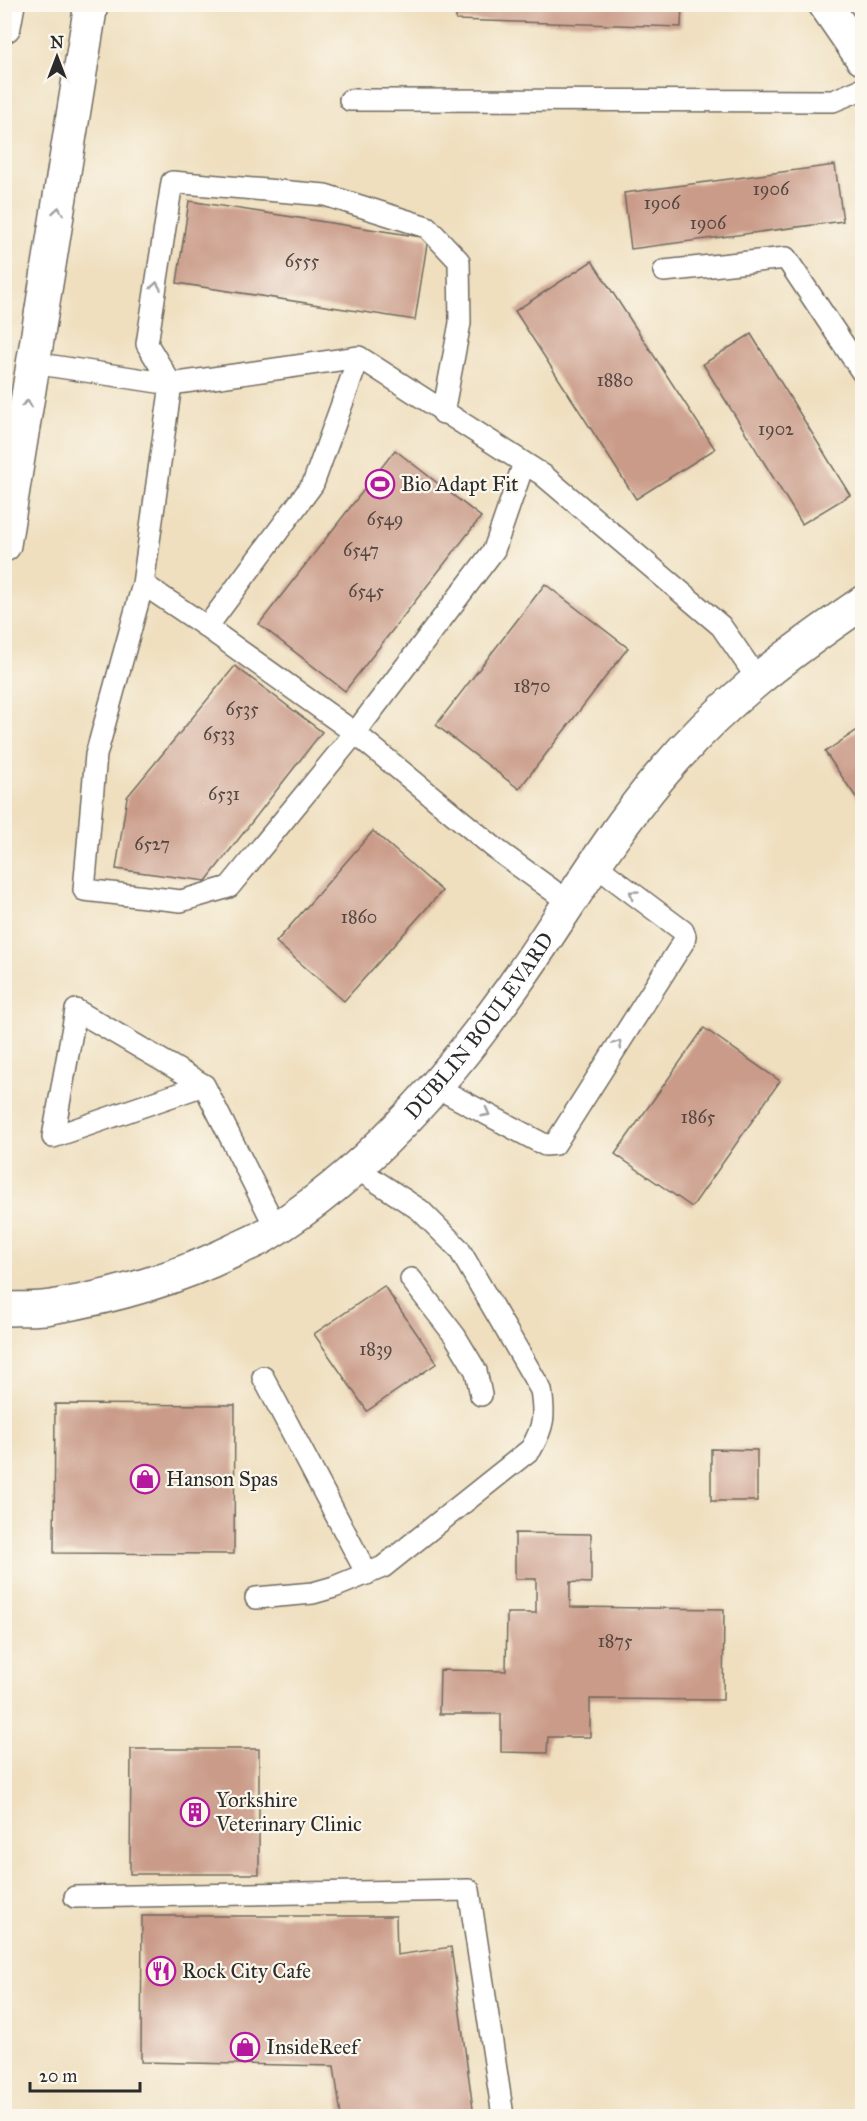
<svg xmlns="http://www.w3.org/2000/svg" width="867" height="2121" font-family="'IM FELL Great Primer',serif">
  <rect width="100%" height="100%" fill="#fbf7ec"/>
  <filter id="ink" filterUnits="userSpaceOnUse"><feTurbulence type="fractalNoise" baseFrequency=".0167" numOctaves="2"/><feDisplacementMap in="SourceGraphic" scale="12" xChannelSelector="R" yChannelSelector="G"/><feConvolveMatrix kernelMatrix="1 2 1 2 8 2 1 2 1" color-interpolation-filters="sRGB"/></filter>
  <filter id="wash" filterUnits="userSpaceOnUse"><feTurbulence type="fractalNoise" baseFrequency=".008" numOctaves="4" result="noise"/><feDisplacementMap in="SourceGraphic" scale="24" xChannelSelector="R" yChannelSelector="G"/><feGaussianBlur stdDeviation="1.35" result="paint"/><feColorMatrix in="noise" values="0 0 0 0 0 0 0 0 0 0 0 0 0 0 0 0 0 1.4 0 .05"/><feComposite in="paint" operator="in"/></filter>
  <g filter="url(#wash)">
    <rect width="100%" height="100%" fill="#efdfbf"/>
    <g id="blocks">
      <!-- building -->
      <path fill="#ca9b89" d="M456,4H682L681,27L456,20Z
        M835,165L843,221L631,249L624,193Z
        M189,201L428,238L415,320L177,283Z
        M592,261L715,449L636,499L515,311Z
        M751,334L850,495L802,524L703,364Z
        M395,450L481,517L345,691L259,624Z
        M545,584L628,648L519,789L436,725Z
        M235,666L322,732L206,881L116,869L127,797Z
        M862,727V806L825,752Z
        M373,831L442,891L344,1001L276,942Z
        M704,1028L780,1081L692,1207L615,1154Z
        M384,1286L437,1363L367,1411L314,1334Z
        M55,1404L235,1405L234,1554L54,1553Z
        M711,1449L757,1450V1501H711Z
        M515,1533L591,1534V1583L570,1582V1607L724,1609L723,1700L590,1699V1737H548L547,1753L501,1752V1714H439L440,1670L506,1671L507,1613H536V1579H515Z
        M131,1749H259V1874H130Z
        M142,1916H396L397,1955L451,1947L474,2116H341L334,2066L141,2062Z"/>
    </g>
  </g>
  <g filter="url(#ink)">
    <use href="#blocks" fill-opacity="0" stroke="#706a5f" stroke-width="1.5"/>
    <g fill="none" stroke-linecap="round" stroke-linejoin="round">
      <!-- service casing -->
      <g stroke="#706a5f" stroke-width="24">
        <path id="service" d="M350,100L833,101L862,89
          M664,271L786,258L862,372
          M33,363L171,384L143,584L96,755L84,890L181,901L229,887L355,733L497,850L570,903
          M443,413L460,323L459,261L427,227L325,195L172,182L147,344L171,384L359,357L543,475L721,626L757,678
          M143,584L201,623L355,733L494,550L524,463
          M207,627L313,484L359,357
          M204,1085L53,1137L76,1010L204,1085L276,1228
          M434,1086L545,1145L555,1144L684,941L685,936L683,931L595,865
          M411,1279L455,1336L476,1371L481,1395
          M263,1377L367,1574
          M256,1598L313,1593L334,1587L383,1567L531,1449C544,1426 545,1416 541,1390L459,1249L420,1210L356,1168
          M75,1897L469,1890L503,2116"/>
      </g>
      <!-- minor casing -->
      <g stroke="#706a5f" stroke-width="36">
        <path id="minor" d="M825,4L862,58"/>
      </g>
      <!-- secondary casing -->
      <g stroke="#706a5f" stroke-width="36">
        <g id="secondary">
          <path id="s1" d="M4,1309C20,1308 36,1310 51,1307C113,1297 175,1279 233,1251C243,1246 254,1242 264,1236C364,1176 444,1083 512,988C562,918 605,841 661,775C721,703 786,655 862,603"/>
        </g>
      </g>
      <!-- trunk casing -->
      <g stroke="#706a5f" stroke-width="36">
        <path id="trunk" d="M4,26L8,4
          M4,545L91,4"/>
      </g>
      <!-- service -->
      <use href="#service" stroke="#fff" stroke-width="21"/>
      <!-- minor -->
      <use href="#minor" stroke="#fff" stroke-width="33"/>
      <!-- secondary -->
      <use href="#secondary" stroke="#fff" stroke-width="33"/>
      <!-- trunk -->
      <use href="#trunk" stroke="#fff" stroke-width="33"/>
    </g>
    <!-- one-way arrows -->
    <defs><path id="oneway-chevron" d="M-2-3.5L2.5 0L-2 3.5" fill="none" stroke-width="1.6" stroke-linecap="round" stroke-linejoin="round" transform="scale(1.5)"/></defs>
    <g stroke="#a0a0a0">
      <use href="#oneway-chevron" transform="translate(58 211) rotate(-81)"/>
      <use href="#oneway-chevron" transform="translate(156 286) rotate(-81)"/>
      <use href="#oneway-chevron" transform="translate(27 404) rotate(-81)"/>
      <use href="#oneway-chevron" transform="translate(633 894) rotate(-143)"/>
      <use href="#oneway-chevron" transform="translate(618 1044) rotate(-58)"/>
      <use href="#oneway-chevron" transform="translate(486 1113) rotate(28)"/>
    </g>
  </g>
  <!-- icons -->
  <defs>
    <g id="stadium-ring" transform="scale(1.5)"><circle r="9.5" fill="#fbf7ec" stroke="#b5179e" stroke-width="1.5"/><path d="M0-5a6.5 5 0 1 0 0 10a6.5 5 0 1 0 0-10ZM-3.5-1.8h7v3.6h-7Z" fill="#b5179e"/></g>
    <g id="shop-ring" transform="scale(1.5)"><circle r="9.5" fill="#fbf7ec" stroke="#b5179e" stroke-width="1.5"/><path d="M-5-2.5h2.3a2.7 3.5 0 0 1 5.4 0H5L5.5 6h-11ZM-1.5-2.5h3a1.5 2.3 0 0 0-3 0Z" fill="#b5179e"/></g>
    <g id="building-ring" transform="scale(1.5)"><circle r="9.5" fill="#fbf7ec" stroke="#b5179e" stroke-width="1.5"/><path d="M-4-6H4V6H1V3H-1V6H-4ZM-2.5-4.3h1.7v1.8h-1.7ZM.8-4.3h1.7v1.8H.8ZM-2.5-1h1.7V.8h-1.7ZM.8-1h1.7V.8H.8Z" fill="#b5179e"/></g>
    <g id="restaurant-ring" transform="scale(1.5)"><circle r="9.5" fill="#fbf7ec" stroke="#b5179e" stroke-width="1.5"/><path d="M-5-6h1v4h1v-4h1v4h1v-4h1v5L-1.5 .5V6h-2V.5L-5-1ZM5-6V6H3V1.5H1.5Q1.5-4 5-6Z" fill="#b5179e"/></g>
  </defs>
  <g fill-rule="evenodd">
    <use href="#stadium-ring" x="380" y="484"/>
    <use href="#shop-ring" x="145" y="1479"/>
    <use href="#building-ring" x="195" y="1812"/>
    <use href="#restaurant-ring" x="161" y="1971"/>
    <use href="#shop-ring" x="245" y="2047"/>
  </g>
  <g text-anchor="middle" stroke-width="4.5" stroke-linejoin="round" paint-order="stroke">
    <!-- number labels -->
    <g font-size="18" fill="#534742">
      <text x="771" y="195">1906</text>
      <text x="662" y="209">1906</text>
      <text x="708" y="229">1906</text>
      <text x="302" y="267">6555</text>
      <text x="615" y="386">1880</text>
      <text x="776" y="435">1902</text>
      <text x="385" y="525">6549</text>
      <text x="361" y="556">6547</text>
      <text x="366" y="597">6545</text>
      <text x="532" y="692">1870</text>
      <text x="242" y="715">6535</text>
      <text x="219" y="740">6533</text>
      <text x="224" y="800">6531</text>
      <text x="152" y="850">6527</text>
      <text x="359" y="923">1860</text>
      <text x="698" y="1123">1865</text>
      <text x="376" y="1355">1839</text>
      <text x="615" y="1647">1875</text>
    </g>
    <!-- poi labels -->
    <g font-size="21" fill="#2b2b2b" stroke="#fbf7ec" text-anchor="start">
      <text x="401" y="491">Bio Adapt Fit</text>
      <text x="166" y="1486">Hanson Spas</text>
      <text x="216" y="1807">Yorkshire<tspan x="216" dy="24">Veterinary Clinic</tspan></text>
      <text x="182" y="1978">Rock City Cafe</text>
      <text x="266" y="2054">InsideReef</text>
    </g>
    <!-- street labels -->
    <g font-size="21" fill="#2b2b2b" stroke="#fbf7ec">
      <text dy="7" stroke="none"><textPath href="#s1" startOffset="576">DUBLIN BOULEVARD</textPath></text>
    </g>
  </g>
  <!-- margin -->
  <rect width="867" height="2121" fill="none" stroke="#fbf7ec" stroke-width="24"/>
  <!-- north arrow -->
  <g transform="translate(57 57)" stroke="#fbf7ec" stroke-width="4.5" paint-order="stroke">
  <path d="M0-4.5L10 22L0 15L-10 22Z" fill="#2b2b2b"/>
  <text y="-9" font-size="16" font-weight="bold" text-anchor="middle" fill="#2b2b2b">N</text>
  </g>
  <!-- scale -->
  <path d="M30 2082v9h110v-9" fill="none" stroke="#2b2b2b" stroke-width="3"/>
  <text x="39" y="2082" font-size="18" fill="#2b2b2b" stroke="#fbf7ec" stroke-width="4.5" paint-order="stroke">20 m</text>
</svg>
